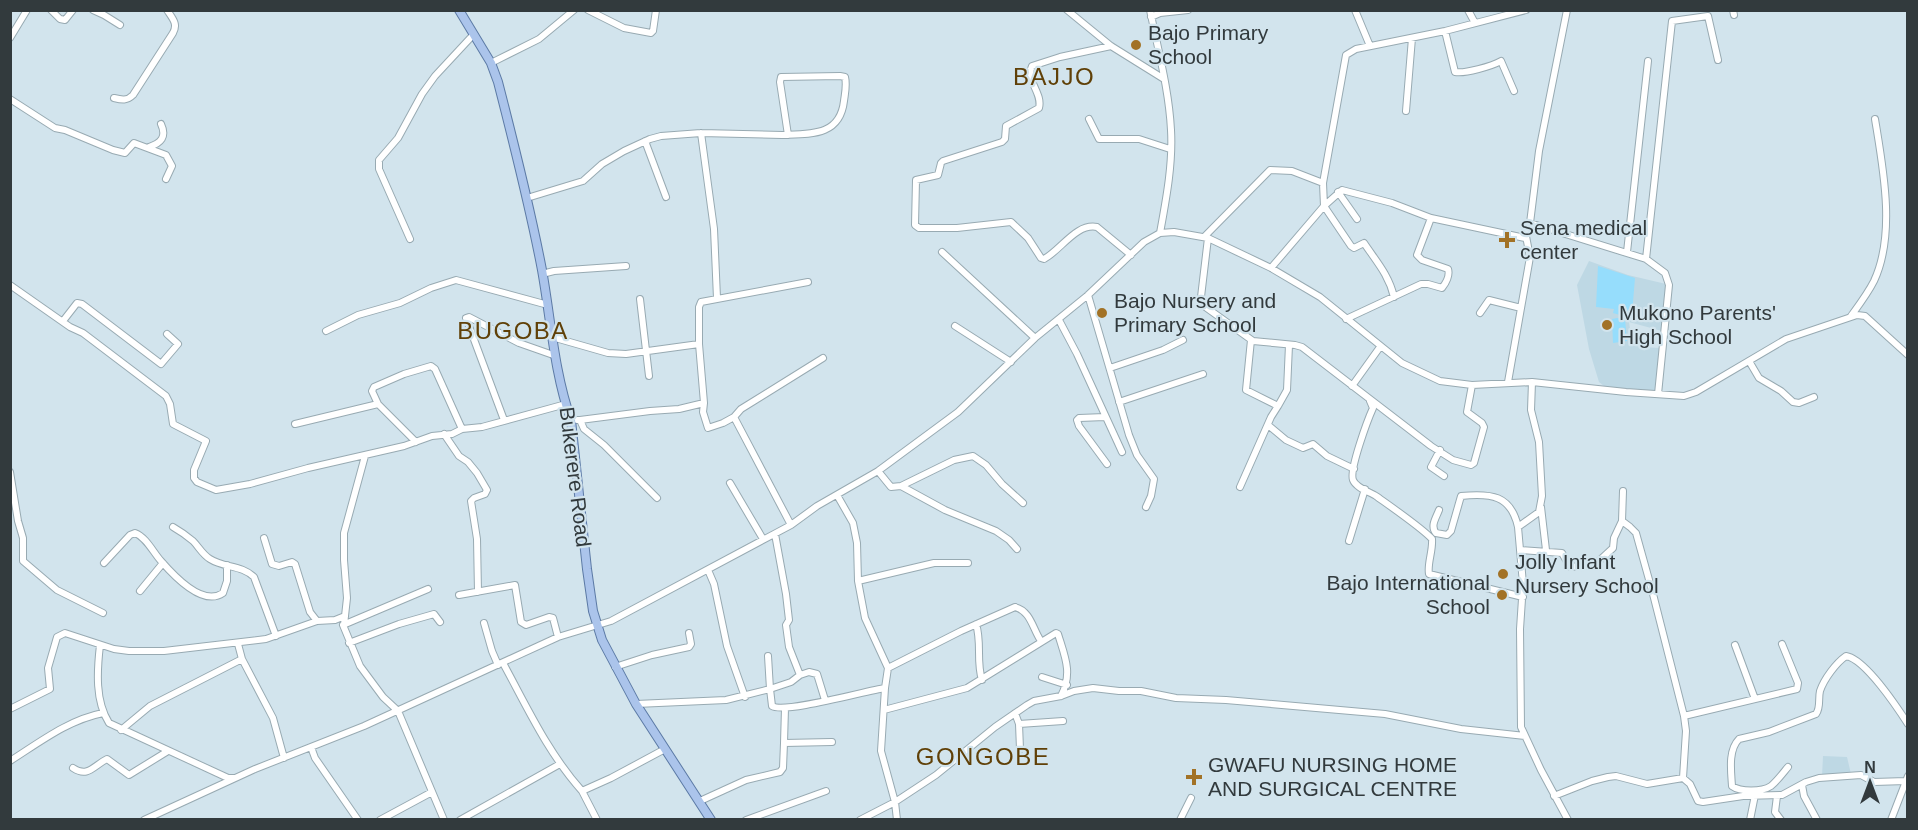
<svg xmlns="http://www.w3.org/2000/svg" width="1918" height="830" font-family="Arial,sans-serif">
  <rect width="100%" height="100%" fill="#d2e4ed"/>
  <!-- built -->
  <path fill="#bed8e4" d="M1589,261L1628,275L1666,284L1662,331L1629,322L1630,329L1637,328L1640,347L1660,348L1655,392L1604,386L1599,382L1589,349L1577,285Z
    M1823,756L1847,757L1851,774L1822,777Z"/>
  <!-- green -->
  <path fill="#96ddfc" d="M1598,266L1635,278L1632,314L1630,318L1613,313L1614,309L1596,307Z
    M1617,318L1625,319L1627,341L1613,343L1612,319Z"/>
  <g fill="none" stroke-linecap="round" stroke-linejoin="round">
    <!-- minor casing -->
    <g stroke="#98aab2" stroke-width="8">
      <path id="minor" d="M51,10L60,19L65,20L73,10
        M93,10L104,15L120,25
        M588,10L624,28L651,33L653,31L656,10
        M1067,10L1111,46L1164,79
        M1150,10C1158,50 1169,90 1171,130C1173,164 1166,200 1160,233
        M1355,10L1370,46
        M1468,10L1475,23
        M1733,10L1734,15
        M1151,17L1160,13L1188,10
        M1445,31L1455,72C1465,74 1492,66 1501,61L1514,91
        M10,38L27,10
        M1111,46L1060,57L1032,66C1025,80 1043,93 1039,108L1006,126L1005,139L1002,142L943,161L941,163L938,175L916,180L915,225L919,228H957L1011,222L1028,238L1041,258L1044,259C1061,250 1076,223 1097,227L1131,255
        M491,63L539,39L574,10
        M114,98C122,100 127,101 133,95L173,33C178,24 173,19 167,10
        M10,99L55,128L65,130L113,150L125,153L134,143L166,155L172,166L166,179
        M1406,111L1412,38
        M1089,119L1099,139H1139L1170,149
        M701,133L714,229L717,298
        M645,141L666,197
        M149,147C161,143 167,137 161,124
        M1338,192L1357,219
        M527,198L583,181L602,164L624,151L650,139L661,136L701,133L782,135C811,134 840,136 844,101C845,93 847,85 845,77L840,76L781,77L780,82L788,135
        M1530,223L1646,259L1665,273L1669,285L1658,394
        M1204,237L1270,170L1292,171L1323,183
        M1208,238L1201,297L1204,306L1253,341L1295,345L1302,347L1431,446L1453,460L1471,465L1474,463L1484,427L1482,423L1467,412L1472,385
        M410,239L379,169V160L398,138L422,94L435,76L474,34
        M942,252L1035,338
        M1627,252L1648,61
        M1646,259L1672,21L1708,16L1718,60
        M1271,268L1324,206L1342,190L1392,203L1431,218L1525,238
        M542,274L554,271L626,266
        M10,285L70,327L83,333L166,396L170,404L173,424L206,441L194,470V478L197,482L216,490L250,484L308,468L404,446L432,436L452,434L462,429L482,427L566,404
        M1088,295L1129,435L1137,455L1154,479L1151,496L1146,507
        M1394,297C1389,275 1376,261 1364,243L1354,248L1351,246L1324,206L1323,183L1346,55L1356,49L1445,31L1526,10
        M640,299L649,376
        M1480,313L1489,300L1521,308
        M1851,316C1859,305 1868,293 1874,281C1896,234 1883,168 1875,119
        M1346,319L1421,284H1428L1442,288C1446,283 1450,275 1448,269L1422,260L1417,255L1431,218
        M1059,320L1077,354L1122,452
        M63,321L77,303L82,304L161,364L178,344L167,334
        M955,326L1011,362
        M326,331L358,315L400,303L431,288L456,280L548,305
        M552,337L608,353L626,354L699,344L704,403
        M699,344V307L701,302L808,282
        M1749,361L1759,378L1781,391L1793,402L1799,403L1814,397
        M1110,368L1163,350L1183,340
        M1508,382L1530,257L1525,231L1530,223L1539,151L1567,10
        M1532,382L1531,410L1539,442L1542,496L1539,512L1518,527L1523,584L1520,629L1521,727L1541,770L1568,820
        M1352,386L1380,347
        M1370,401L1373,408C1368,419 1349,470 1353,480C1356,488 1370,492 1376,496C1390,506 1422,528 1432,539C1433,551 1427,564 1429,574L1523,597
        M1119,402L1203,374
        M378,404L372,391L374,387L404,374L431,366L435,369L462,429
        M1278,406L1287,390L1289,345
        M734,417L741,409L823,358
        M1105,417L1079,418L1077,420L1079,426L1107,464
        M504,420L466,318L469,317L519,343L556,356
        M577,420H580L584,429L604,445L657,498
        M580,420L650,411L679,409L704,403L703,412L708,428L723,423L734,417L791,525
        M295,424L378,404L416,442
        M1268,425L1286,440L1303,448L1313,444L1327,456L1354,469
        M444,434L459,456L468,462L477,473L487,490L485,494L474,498L471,501L477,539L478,592
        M1440,450L1431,467L1444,476
        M365,456L344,533V560L347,598L344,625H343L360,666L383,697L398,711L444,820
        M878,471L891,487L901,486L945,510L996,531L1009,540L1017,549
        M10,472L18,521L23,538V561L57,590L103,613
        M730,483L763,539
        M901,486L954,460L973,456L986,465L1002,484L1023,503
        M1240,487L1271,417L1278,406L1246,390L1251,340
        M1623,491L1622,521L1630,527L1636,533L1653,594L1684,716L1686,731L1683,778
        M837,495L853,523L857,543L858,581L865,618L888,668L885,688L881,751L895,802L897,820
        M1541,507L1546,550
        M1439,510C1436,518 1430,526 1436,533L1447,535L1451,531L1461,496C1491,493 1511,495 1518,527
        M173,527C180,531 187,536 193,541C199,547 202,554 210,559C224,568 242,565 254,577L276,636
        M775,534L786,594L789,620L786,625L789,647L800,675L791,682L770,689L772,706C784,714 865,691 885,688
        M264,538L272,564L279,566L292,562L295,564L310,612L317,621
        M1349,541L1365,489
        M1520,550L1562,553L1570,567L1590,565L1600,560L1613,548L1614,538L1622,521
        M104,563L130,535L135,533C146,537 153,552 161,561C174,576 203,607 223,593L227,581V565
        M708,570L714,584L727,646L745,697
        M858,581L934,563H968
        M140,591L163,563
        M459,595L515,585L521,622L526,625L549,617L553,618L558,637
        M484,623L492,651L498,665
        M976,624C982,643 976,661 982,680
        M343,625L428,589
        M349,643L399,624L434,614L440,622
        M238,644L242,659L273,718L284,758
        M100,645C97,671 95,701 109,723L228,778H235
        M1735,645L1755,699
        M503,663C527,707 548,753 582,791L611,778L665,749
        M615,667L652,655L689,647L691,644L689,633
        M888,668L961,631L1015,607C1031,611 1033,630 1041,641
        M800,675L809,672L817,674L825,700
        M1042,677L1067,685
        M636,704L726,700L770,689L768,656
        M10,709L50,689L48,668L57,637L65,633L114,649L129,651H164L266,639L317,621L335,620L345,616
        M884,710L967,688L1056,633L1058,634C1065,657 1073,673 1061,696
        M1015,713L1019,724L1020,749
        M1684,716L1797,689L1798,683L1782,644
        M1019,724L1063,721
        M121,730L150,706L242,659
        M784,743L785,708
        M311,747L315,758L358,820
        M10,761C40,742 68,720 103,713
        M1788,767C1783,773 1777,781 1771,786C1762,792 1740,792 1732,786C1731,771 1728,750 1739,739L1769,732L1816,714C1821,707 1818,699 1820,691C1824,679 1836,663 1846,656C1865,659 1897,707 1908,724
        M73,768C88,778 93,766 107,759L129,775L168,751
        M1802,785L1804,796L1817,820
        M582,791L597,820
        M1554,796L1592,781L1608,777L1616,776L1647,784L1683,778L1690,784L1698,801L1703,802L1743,796L1782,795L1806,782L1819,778L1861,775L1874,782L1906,781
        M1777,796L1775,812L1781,820
        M700,801L746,780L780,772L783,768L784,743L832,742
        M144,820L255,769L364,726L558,637L611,621L791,525L817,506L878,471L958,412L1035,338L1088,295L1144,242L1160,233L1174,232L1208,238L1271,268L1320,297L1402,363L1440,381L1472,385L1532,382L1626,392L1684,396L1696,392L1786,339L1857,315L1865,316L1908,355
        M380,820L432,792
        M460,820L560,764
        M746,820L826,791
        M860,820L895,802L936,775L995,727L1027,705L1034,701L1061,696L1074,691L1093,688L1119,691H1141L1176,698L1226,700L1385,714L1461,729L1525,736
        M1180,820L1191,798
        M1750,820L1755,795
        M1891,820L1908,776"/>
    </g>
    <!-- major casing -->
    <g stroke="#5c7aa5" stroke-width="10">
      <path id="major" d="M459,10L491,63L498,82C514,144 530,207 542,270C551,320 554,372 571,420L587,569L593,611L602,640L636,704L711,820"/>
    </g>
    <!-- minor -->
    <use href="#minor" stroke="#fff" stroke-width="6"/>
    <!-- major -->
    <use href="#major" stroke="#abc4eb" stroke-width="8"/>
  </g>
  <!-- markers -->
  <g fill="#a27226" stroke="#d2e4ed" stroke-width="2">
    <circle cx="1136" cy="45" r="6"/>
    <path d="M1504 231h6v6h6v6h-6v6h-6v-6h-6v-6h6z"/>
    <circle cx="1102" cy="313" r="6"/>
    <circle cx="1607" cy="325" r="6"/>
    <circle cx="1503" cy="574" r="6"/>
    <circle cx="1502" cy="595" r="6"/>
    <path d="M1191 768h6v6h6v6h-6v6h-6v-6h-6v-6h6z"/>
  </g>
  <g text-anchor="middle" stroke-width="4.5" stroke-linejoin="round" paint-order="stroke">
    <!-- poi labels -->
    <g font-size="21" fill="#323a3d" stroke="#d2e4ed" text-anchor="start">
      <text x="1148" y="40">Bajo Primary<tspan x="1148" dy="24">School</tspan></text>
      <text x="1520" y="235">Sena medical<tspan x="1520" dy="24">center</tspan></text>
      <text x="1114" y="308">Bajo Nursery and<tspan x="1114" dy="24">Primary School</tspan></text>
      <text x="1619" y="320">Mukono Parents'<tspan x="1619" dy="24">High School</tspan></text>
      <text x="1515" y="569">Jolly Infant<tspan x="1515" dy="24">Nursery School</tspan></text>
      <text x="1490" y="590" text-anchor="end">Bajo International<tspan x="1490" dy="24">School</tspan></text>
      <text x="1208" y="772">GWAFU NURSING HOME<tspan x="1208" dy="24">AND SURGICAL CENTRE</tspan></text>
    </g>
    <!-- street labels -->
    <g font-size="21" fill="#323a3d" stroke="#d2e4ed">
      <text transform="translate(575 477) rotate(83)" y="7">Bukerere Road</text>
    </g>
    <!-- quarter labels -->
    <g font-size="24" letter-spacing="1.5" fill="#604007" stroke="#d2e4ed">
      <text x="1054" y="85">BAJJO</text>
      <text x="513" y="339">BUGOBA</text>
      <text x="983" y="765">GONGOBE</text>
    </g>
  </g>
  <!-- border -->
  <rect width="1918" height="830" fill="none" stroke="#323a3d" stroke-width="24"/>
  <!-- north arrow -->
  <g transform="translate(1870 782)" stroke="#d2e4ed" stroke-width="4.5" paint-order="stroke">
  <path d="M0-4.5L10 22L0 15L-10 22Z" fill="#323a3d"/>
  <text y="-9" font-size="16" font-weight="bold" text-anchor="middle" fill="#323a3d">N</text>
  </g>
</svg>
